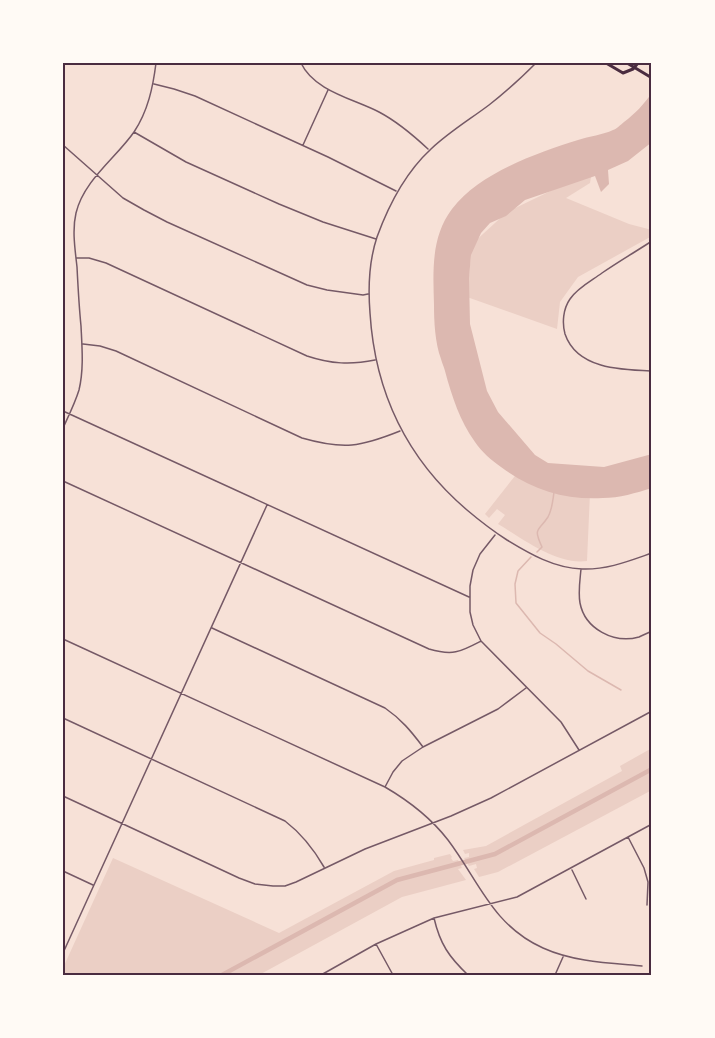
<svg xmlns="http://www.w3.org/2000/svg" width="715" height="1038" font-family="Lato,sans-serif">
  <rect width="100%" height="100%" fill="#f7e1d7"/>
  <!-- green -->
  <path fill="#ebcfc5" d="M592,171L590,183L566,198L629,224L652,230V236L578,277L560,302L557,329L467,297L472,244L507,212Z
    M518,472L590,493L587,561C557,565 523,539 498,524L505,515L497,509L489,518L485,514Z
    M652,748V790L498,872L479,877L474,869L477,868L476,864L469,866L464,858L469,857V853L465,854L463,850L486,846L622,771L620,766Z
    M450,854L452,857L451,858L453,861L458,860L462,868L458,869L466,880L402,897L259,975H63V968L113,858L279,933L394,871L434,860V858Z"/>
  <!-- water -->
  <path fill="#dcb8b0" d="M652,93V142L628,161L608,170L609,184L601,192L595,176L525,200L506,216L490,223L481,233L471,255L469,278L470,324L487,391L498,412L535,455L548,463L604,467L652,454V488C636,493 619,498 603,498C564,500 532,490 501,467C491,460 482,452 475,442C460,421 452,397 445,371C444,367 442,363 441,359C435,343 434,321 434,305C433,270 431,237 452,209C479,173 537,153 578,140C589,136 603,135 613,130C617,129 620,125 624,122C636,113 643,105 652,93Z"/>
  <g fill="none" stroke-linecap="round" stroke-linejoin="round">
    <!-- stream -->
    <path stroke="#dcb8b0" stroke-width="1.5" d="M537,552L542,547C533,527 538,532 548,517C552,510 553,500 554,492
      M531,557L518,571L515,584L516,603L540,633L556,644L588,671L621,690"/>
    <!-- canal -->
    <path stroke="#dcb8b0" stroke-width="4.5" d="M222,975L397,880L495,854L652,769"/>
    <!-- minor -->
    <path stroke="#755966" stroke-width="1.5" d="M301,63C314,91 354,99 379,112C398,122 413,135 428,149
      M536,63C521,78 506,92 489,105C469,120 449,132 431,149C405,173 389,204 377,237C369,261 368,288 370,313C375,393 406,458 467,510C480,521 493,531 507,540C530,554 554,568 582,569C607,570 629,561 652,553
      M154,84L174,89L195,96L328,157L396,191
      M134,132L186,162L279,204L323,222L376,239
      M63,145L123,198L144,210L167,222L307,285L327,290L363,295L368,294
      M303,145L328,90
      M652,241C635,252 618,262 602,273C591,281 577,288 570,299C563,309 562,323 565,334C577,369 621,370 652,371
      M76,258H89L106,263L307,356C331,364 351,365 375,360
      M83,344L100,346L116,351L302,438C344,450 360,447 400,431
      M63,411L469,597
      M63,428C69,415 75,403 79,390C84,369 82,347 81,326C79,306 78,287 77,267C75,249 72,230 76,213C84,180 116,158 134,132C148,111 153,87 156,63
      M63,481L429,649C453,656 460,652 481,641
      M495,535L480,554L473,570L470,586V612L473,625L481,641L561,722L579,750
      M581,569C580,580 578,592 580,603C585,629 614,644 639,637C643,635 648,633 652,631
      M212,628L385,708C401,719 411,731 423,747
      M63,639L385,787C409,801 431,818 448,840C479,881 492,925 543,948C574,962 609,963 642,966
      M63,718L285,821C302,834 313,848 324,867
      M385,787L393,772L402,761L423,747L498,709L526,688
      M63,796L239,878L255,884L273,886H285L296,882L365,849L451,816L491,798L652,711
      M628,837L644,868L648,882L647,905
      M572,870L586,899
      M63,871L93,885
      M434,918C440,944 449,957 468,975
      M376,944L393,975
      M63,953L267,505
      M321,975L376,944L434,918L517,897L652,824
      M555,975L563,957"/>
    <!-- secondary -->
    <path stroke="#4a2c40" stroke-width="3" d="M606,63L623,73L633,69L638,63
      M627,63L652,78"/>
  </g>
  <!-- border -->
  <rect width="715" height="1038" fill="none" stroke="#fffaf5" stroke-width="129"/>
  <rect x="64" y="64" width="586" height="910" fill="none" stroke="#4a2c40" stroke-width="2"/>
</svg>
